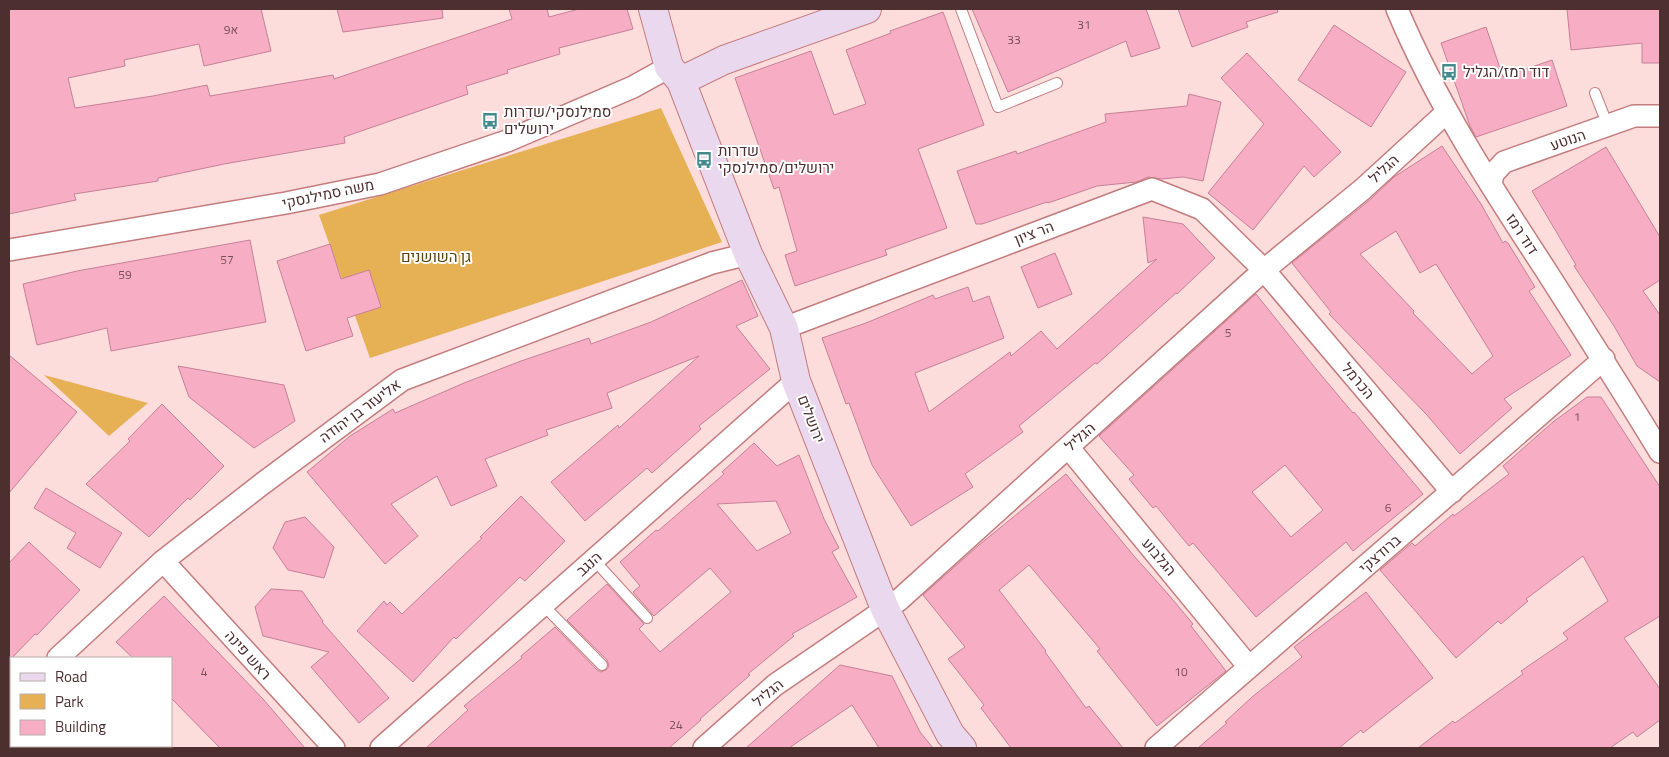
<svg xmlns="http://www.w3.org/2000/svg" width="1669" height="757" font-family="'Titillium Web',Heebo,sans-serif">
  <rect width="100%" height="100%" fill="#fddcdc"/>
  <!-- green -->
  <path fill="#e6b054" d="M661,108L722,242L370,358L319,215Z
    M44,375L148,403L109,436Z"/>
  <!-- building -->
  <path fill="#f7aec5" stroke="#c68097" fill-rule="evenodd" d="M9,9H261L271,51L204,66L199,44L124,60L125,66L68,78L75,108L153,96L207,85L210,96L333,75L334,79L512,19L509,9H547L549,17L579,9H627L633,29L559,48L560,54L507,70L508,73L466,86L468,94L344,137L345,143L224,164L158,178V181L74,194L76,200L9,214Z
    M337,9H442L443,18L343,32Z
    M972,9H1146L1160,48L1131,57L1126,41L1008,92Z
    M1178,9H1277L1278,12L1246,22L1248,27L1192,47Z
    M1567,9H1660V63H1642V43L1571,50Z
    M943,12L984,125L918,149L947,228L885,250L887,255L795,286L785,255L797,251L779,187L774,189L735,78L811,51L834,115L866,104L846,50L891,33L890,31Z
    M1334,25L1406,72L1371,127L1298,80Z
    M1486,27L1503,77L1552,60L1567,106L1476,137L1470,126L1441,43Z
    M1247,53L1341,152L1314,177L1304,166L1253,230L1208,193L1264,124L1221,78Z
    M1189,94L1221,102L1203,181L1183,177L1161,179L1148,177L1136,182L1097,186L1048,203L1047,202L982,224H976L957,171L1016,151L1017,154L1106,122L1105,114L1187,106Z
    M1442,146L1481,204L1503,243L1505,241L1508,243L1535,287L1529,291L1571,355L1504,399L1512,408L1460,454L1427,415L1329,314L1331,312L1292,263L1371,199L1394,177ZM1396,231L1420,273L1436,264L1493,356L1472,374L1413,313L1414,311L1360,254Z
    M1606,147L1660,237V280L1643,291L1660,315V382L1637,366L1614,326L1574,266L1576,265L1532,191Z
    M1143,217L1183,224L1215,258L1177,294L1176,293L1097,364L1095,363L1019,426L1023,432L965,474L973,487L911,526L872,465L849,403L846,404L822,338L866,323L933,295L935,299L968,287L973,302L989,296L1004,338L915,373L929,412L1010,352L1011,356L1041,331L1057,349L1157,259L1148,263Z
    M250,240L266,322L111,351L107,328L37,345L23,284L77,271Z
    M330,244L341,279L369,270L381,307L347,318L353,336L306,351L277,261Z
    M1055,253L1072,294L1038,308L1021,267Z
    M742,280L758,316L736,326L770,369L699,426L701,429L652,473L647,468L585,521L551,482L618,425L619,428L699,356L607,393L612,408L546,430L548,435L485,459L497,486L451,506L437,476L391,504L418,536L385,564L307,472L350,436L393,409L395,413L464,383L521,361L589,338L591,344L651,322Z
    M1256,294L1316,369L1353,413L1354,412L1423,494L1353,551L1346,542L1256,617L1193,543L1189,546L1156,506L1153,508L1129,479L1134,475L1099,436ZM1285,465L1323,510L1291,537L1252,492Z
    M9,355L77,412L9,493Z
    M178,366L284,385L295,421L254,448L189,397Z
    M1587,397H1601L1660,487V616L1624,638L1660,689V720L1637,737L1633,732L1610,748H1418L1453,721L1455,723L1523,674L1521,671L1568,639L1563,633L1608,601L1583,556L1526,599L1528,601L1501,624L1498,621L1456,658L1380,570L1412,543L1415,546L1453,514L1454,516L1509,474L1503,466L1553,422Z
    M162,404L224,466L190,500L188,498L149,537L86,484L130,441L128,439Z
    M754,443L777,466L799,455L824,519L839,548L832,552L857,597L792,634L794,636L748,674L750,675L700,719L701,720L669,748H426L468,710L464,706L522,658L521,656L555,627L597,670L601,672L606,670L609,666L607,660L567,620L607,584L644,624L639,629L660,652L731,592L710,568L654,616L633,592L640,586L620,562L656,530L658,531L724,474L722,472ZM776,501L791,533L757,551L717,504Z
    M1066,474L1134,556L1168,594L1193,624L1191,626L1226,671L1157,726L1097,651L1100,649L1029,565L999,590L1046,651L1045,652L1086,708L1089,706L1123,748H1011L981,708L984,705L948,659L965,647L923,595L979,545Z
    M46,488L122,533L100,568L67,548L76,533L34,508Z
    M521,496L565,541L525,581L520,577L456,639L454,637L413,682L357,631L384,601L387,605L390,602L402,614L482,538L480,537Z
    M305,517L334,547L324,578L288,570L273,548L285,522Z
    M29,542L80,590L37,635L35,634L9,661V563Z
    M271,589L302,591L323,621L322,622L389,698L359,723L311,667L329,652L263,636L255,607Z
    M1366,592L1433,678L1363,733L1361,730L1339,748H1198L1227,723L1225,722L1252,697L1302,657L1294,647Z
    M164,596L263,699L305,748H220L171,698V658H133L116,642Z
    M840,665L892,676L920,732L933,748H879L852,705L789,748H746Z"/>
  <g fill="none" stroke-linecap="round" stroke-linejoin="round">
    <!-- lane casing -->
    <g stroke="#c47c7d" stroke-width="12">
      <path id="lane" d="M961,9L998,107L1057,83
        M1595,93L1608,126
        M594,560L647,618
        M543,605L602,665"/>
    </g>
    <!-- street casing -->
    <g stroke="#c47c7d" stroke-width="24">
      <path id="street" d="M1397,9C1436,102 1490,185 1545,269C1584,330 1623,391 1660,452
        M1491,185L1493,174L1504,162L1634,116H1660
        M9,250L286,203L380,184L507,141L633,87L669,67
        M784,328L1152,189L1202,209L1264,270L1452,492
        M1068,447L1249,667
        M163,561L334,748
        M58,658L163,561L262,484L402,380L712,263L748,254
        M9,704L11,702
        M381,748L796,381
        M704,748L775,685L899,600L1264,270L1363,189L1447,112
        M1156,748L1604,359"/>
    </g>
    <!-- secondary casing -->
    <g stroke="#c47c7d" stroke-width="30">
      <path id="secondary" d="M653,9L669,67L681,81L748,254L784,328L796,381L885,609L950,734L962,748
        M681,81L724,60L867,9"/>
    </g>
    <!-- lane -->
    <use href="#lane" stroke="#fff" stroke-width="10"/>
    <!-- street -->
    <use href="#street" stroke="#fff" stroke-width="21"/>
    <!-- secondary -->
    <use href="#secondary" stroke="#ead8ef" stroke-width="28"/>
  </g>
  <!-- icons -->
  <defs>
    <g id="bus-bare" transform="scale(1.35)"><path d="M-5-6H5V4H4V6H2V4H-2V6H-4V4H-5ZM-3.5-4V0h7V-4ZM-3.5 1.2v1.5H-2V1.2ZM2 1.2v1.5H3.5V1.2Z" fill="#428a8c" stroke="#fff" stroke-width="2.5" paint-order="stroke"/></g>
  </defs>
  <g fill-rule="evenodd">
    <use href="#bus-bare" x="1449" y="72"/>
    <use href="#bus-bare" x="490" y="121"/>
    <use href="#bus-bare" x="704" y="160"/>
  </g>
  <g text-anchor="middle" stroke-width="4" stroke-linejoin="round" paint-order="stroke">
    <!-- number labels -->
    <g font-size="12" fill="#784f55">
      <text x="1084" y="29">31</text>
      <text x="231" y="34">9א</text>
      <text x="1014" y="44">33</text>
      <text x="227" y="264">57</text>
      <text x="125" y="279">59</text>
      <text x="1228" y="337">5</text>
      <text x="1577" y="421">1</text>
      <text x="1388" y="512">6</text>
      <text x="204" y="676">4</text>
      <text x="1181" y="676">10</text>
      <text x="676" y="729">24</text>
    </g>
    <!-- poi labels -->
    <g font-size="15" fill="#4e2f30" stroke="#fff" text-anchor="start">
      <text x="1463" y="77">דוד רמז/הגליל</text>
      <text x="504" y="117">סמילנסקי/שדרות<tspan x="504" dy="17">ירושלים</tspan></text>
      <text x="718" y="156">שדרות<tspan x="718" dy="17">ירושלים/סמילנסקי</tspan></text>
    </g>
    <!-- street labels -->
    <g font-size="15" fill="#4e2f30" stroke="#fff">
      <text transform="translate(1568 140) rotate(-19)" y="5">הנוטע</text>
      <text transform="translate(1384 169) rotate(-43)" y="5">הגליל</text>
      <text transform="translate(328 194) rotate(-12)" y="5">משה סמילנסקי</text>
      <text transform="translate(1034 233) rotate(-21)" y="5">הר ציון</text>
      <text transform="translate(1522 234) rotate(57)" y="5">דוד רמז</text>
      <text transform="translate(1358 381) rotate(50)" y="5">הכרמל</text>
      <text transform="translate(360 411) rotate(-36)" y="5">אליעזר בן יהודה</text>
      <text transform="translate(811 419) rotate(69)" y="5">ירושלים</text>
      <text transform="translate(1080 437) rotate(-42)" y="5">הגליל</text>
      <text transform="translate(1380 554) rotate(-41)" y="5">ברודצקי</text>
      <text transform="translate(1159 557) rotate(50)" y="5">הגלבוע</text>
      <text transform="translate(589 564) rotate(-42)" y="5">הנגב</text>
      <text transform="translate(248 655) rotate(48)" y="5">ראש פינה</text>
      <text transform="translate(768 693) rotate(-40)" y="5">הגליל</text>
    </g>
    <!-- park labels -->
    <g font-size="15" fill="#5c4009" stroke="#fff">
      <text x="436" y="262">גן השושנים</text>
    </g>
  </g>
  <!-- border -->
  <rect width="1669" height="757" fill="none" stroke="#4e2f30" stroke-width="20"/>
  <!-- legend -->
  <rect x="10" y="657" width="162" height="90" fill="#ffffff" stroke="#b8acac"/>
  <rect x="20" y="673" width="25" height="8" fill="#ead8ef" stroke="#b8acac"/>
  <text x="55" y="682" font-size="15" fill="#4e2f30">Road</text>
  <rect x="20" y="694" width="25" height="15" fill="#e6b054" stroke="#b8acac"/>
  <text x="55" y="707" font-size="15" fill="#4e2f30">Park</text>
  <rect x="20" y="720" width="25" height="15" fill="#f7aec5" stroke="#b8acac"/>
  <text x="55" y="732" font-size="15" fill="#4e2f30">Building</text>
</svg>
